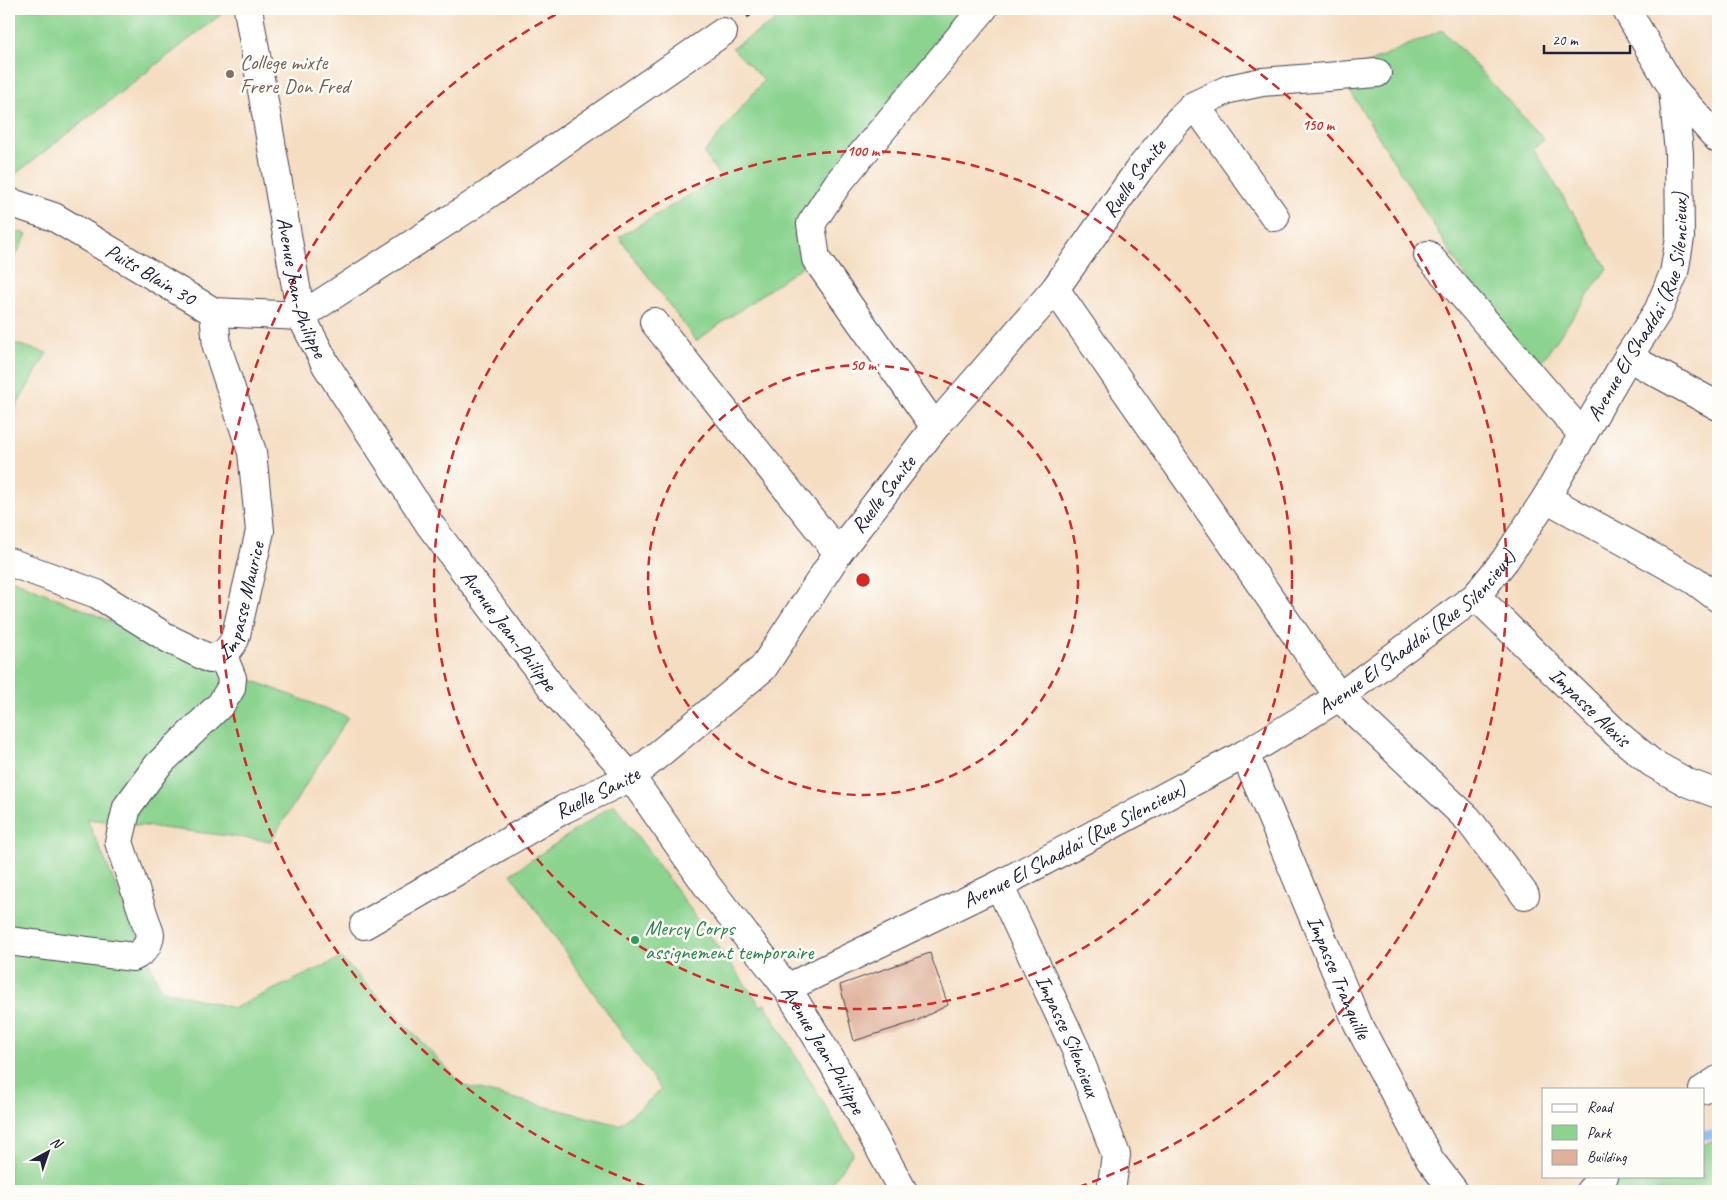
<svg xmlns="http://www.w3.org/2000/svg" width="1727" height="1200" font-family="Caveat,sans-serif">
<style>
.green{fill:#8bd38f;stroke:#567a65}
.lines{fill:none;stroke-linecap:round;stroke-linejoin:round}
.stream{stroke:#82bcf3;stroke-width:9}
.building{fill:#dfb09a}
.minor-casing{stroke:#423e4f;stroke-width:30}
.path{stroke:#423e4f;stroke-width:3;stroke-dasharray:4 4;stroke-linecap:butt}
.minor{stroke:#fff;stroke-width:28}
.ring{fill:none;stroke:#d62828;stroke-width:2.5;stroke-dasharray:9 6}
.education-dot{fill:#8d6e63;stroke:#fdfcf7;stroke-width:2}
.leisure-dot{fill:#2e9e5b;stroke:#fdfcf7;stroke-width:2}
.labels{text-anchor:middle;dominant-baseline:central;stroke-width:5;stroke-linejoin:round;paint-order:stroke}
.education-label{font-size:21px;fill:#785e54;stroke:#fdfcf7;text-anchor:start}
.street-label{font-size:21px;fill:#22223b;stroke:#fdfcf7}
.leisure-label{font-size:21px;fill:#27864d;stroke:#fdfcf7;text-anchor:start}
.centre{fill:#d62828;stroke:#fdfcf7;stroke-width:2.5}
.ring-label{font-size:15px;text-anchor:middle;font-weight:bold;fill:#d62828;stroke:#fdfcf7;stroke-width:5;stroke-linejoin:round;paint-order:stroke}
</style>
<rect width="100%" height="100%" fill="#fdfcf7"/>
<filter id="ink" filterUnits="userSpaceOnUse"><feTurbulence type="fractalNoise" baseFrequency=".02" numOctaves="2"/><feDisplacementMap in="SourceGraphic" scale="10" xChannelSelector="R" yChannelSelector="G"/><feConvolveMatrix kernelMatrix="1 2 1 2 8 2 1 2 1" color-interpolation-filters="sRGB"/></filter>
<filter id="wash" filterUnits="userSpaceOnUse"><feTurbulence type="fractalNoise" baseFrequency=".0096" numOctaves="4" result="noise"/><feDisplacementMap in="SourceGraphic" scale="20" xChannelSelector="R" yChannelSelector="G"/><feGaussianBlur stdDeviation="1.12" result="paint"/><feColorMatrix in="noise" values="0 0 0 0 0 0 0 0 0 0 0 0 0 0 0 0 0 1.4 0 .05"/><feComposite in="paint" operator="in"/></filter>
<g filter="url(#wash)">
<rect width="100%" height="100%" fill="#f5ddc2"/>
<path class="green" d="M9 9H228L9 179Z
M794 9H972L806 208 794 238 807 263 696 341 619 237 720 177 704 153 764 80 732 48Z
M1442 30 1544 139 1533 148 1607 268 1538 367 1505 340 1340 75Z
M9 230 27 234 9 269Z
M9 342 47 353 9 419Z
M9 578 233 673 348 717 271 841 87 819 161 990 234 1008 341 958 464 1086 619 1125 661 1090 511 874 614 804 761 1006 765 1004 853 1153 826 1191H9Z
M1718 1138V1191H1594L1629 1176H1703V1145Z"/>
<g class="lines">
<path class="stream" d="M1703 1135 1718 1134"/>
</g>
<g id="blocks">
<path class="building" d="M930 953 948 1005 914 1022 854 1041 840 985Z"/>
</g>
</g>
<g filter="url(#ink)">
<use href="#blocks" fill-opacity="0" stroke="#423e4f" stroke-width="1"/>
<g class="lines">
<g class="minor-casing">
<g id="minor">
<path id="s1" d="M248 9 301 316 326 365 430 525 559 697 631 777 708 887 787 988 834 1065 903 1191"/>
<path d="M1673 89 1718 139"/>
<path d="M1195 105 1275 217"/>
<path id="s2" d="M9 202 54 217 214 312 301 316 474 204 723 32"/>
<path d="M1428 255 1583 435"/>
<path d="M1055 289 1339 697 1468 819 1525 895"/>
<path d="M654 322 838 553"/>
<path d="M1628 357 1718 406"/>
<path d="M935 427 816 259 811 224 838 183 983 9"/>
<path d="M1546 498 1694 580 1718 598"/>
<path id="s3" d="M9 562 97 594 169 639 210 659C223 655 228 652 235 639L260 531 252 452 217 347 214 312"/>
<path id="s4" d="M1476 596 1617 734 1652 763 1688 783 1718 794"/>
<path id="s5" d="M1245 754 1358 1024 1430 1160 1454 1191"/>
<path id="s6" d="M999 885 1076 1050 1116 1155 1111 1191"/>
<path id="s7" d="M364 925 564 809 631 777 763 668 838 553 935 427 1055 289 1138 171 1178 121 1195 105 1229 89 1262 82 1377 73"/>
<path d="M9 941 133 957C144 952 149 946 150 934L119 842 127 807 158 765 221 704 231 688 232 678 223 656"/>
<path id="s8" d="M787 988 999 885 1245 754 1339 697 1476 596 1505 560 1546 498 1628 357 1658 311 1674 273 1680 238 1679 153 1673 89 1626 9"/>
<path d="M1703 1090 1718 1080"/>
<path d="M1590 1191 1604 1176"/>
</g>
</g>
<path class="path" d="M747 17 760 9"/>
<use href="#minor" class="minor"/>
</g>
</g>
<g class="ring">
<circle cx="863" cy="580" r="215"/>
<circle cx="863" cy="580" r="429"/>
<path d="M659 1191A644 644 0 0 1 566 9M1160 9A644 644 0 0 1 1067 1191"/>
</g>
<circle class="education-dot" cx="230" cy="74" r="5"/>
<circle class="leisure-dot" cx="635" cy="940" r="5"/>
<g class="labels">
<g class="education-label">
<text x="240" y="62">College mixte<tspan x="240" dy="24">Frere Don Fred</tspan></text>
</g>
<g class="street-label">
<text stroke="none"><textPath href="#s7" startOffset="1092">Ruelle Sanite</textPath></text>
<text stroke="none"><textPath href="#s2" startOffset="160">Puits Blain 30</textPath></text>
<text stroke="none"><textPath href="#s1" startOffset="284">Avenue Jean-Philippe</textPath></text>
<text stroke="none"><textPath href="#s8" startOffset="1131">Avenue El Shaddaï (Rue Silencieux)</textPath></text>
<text stroke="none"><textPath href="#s7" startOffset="688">Ruelle Sanite</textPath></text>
<text stroke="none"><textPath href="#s3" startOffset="296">Impasse Maurice</textPath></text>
<text stroke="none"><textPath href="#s8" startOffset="726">Avenue El Shaddaï (Rue Silencieux)</textPath></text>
<text stroke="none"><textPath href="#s1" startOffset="689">Avenue Jean-Philippe</textPath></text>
<text stroke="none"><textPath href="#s4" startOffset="159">Impasse Alexis</textPath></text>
<text stroke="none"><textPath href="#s7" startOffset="268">Ruelle Sanite</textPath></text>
<text stroke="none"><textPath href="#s8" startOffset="321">Avenue El Shaddaï (Rue Silencieux)</textPath></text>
<text stroke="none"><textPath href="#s5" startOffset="242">Impasse Tranquille</textPath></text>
<text stroke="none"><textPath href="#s6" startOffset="166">Impasse Silencieux</textPath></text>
<text stroke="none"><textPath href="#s1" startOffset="1214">Avenue Jean-Philippe</textPath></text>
</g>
<g class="leisure-label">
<text x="645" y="928">Mercy Corps<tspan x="645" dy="24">assignement temporaire</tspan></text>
</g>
</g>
<circle cx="863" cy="580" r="8" class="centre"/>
<g class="ring-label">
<text x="1318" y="130">150 m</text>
<text x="863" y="156">100 m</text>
<text x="863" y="370">50 m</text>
</g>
<rect width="1727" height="1200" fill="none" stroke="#fdfcf7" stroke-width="30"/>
<rect x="1542" y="1088" width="162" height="90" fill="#fdfcf7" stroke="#a5a5ac"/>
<rect x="1552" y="1104" width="25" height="8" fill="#ffffff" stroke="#a5a5ac"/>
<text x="1587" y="1112" font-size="15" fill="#22223b">Road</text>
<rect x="1552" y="1125" width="25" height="15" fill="#8bd38f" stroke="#a5a5ac"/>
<text x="1587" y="1138" font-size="15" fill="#22223b">Park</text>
<rect x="1552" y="1150" width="25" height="15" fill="#dfb09a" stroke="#a5a5ac"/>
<text x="1587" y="1162" font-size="15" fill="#22223b">Building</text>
<g transform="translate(48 1152) rotate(40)" stroke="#fdfcf7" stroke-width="4" paint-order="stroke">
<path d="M0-4L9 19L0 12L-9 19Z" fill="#22223b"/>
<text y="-8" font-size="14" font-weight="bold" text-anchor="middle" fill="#22223b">N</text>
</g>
<path d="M1544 45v8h86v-8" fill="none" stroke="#22223b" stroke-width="2.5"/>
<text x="1552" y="45" font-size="15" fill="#22223b" stroke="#fdfcf7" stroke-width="4" paint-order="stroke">20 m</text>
</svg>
